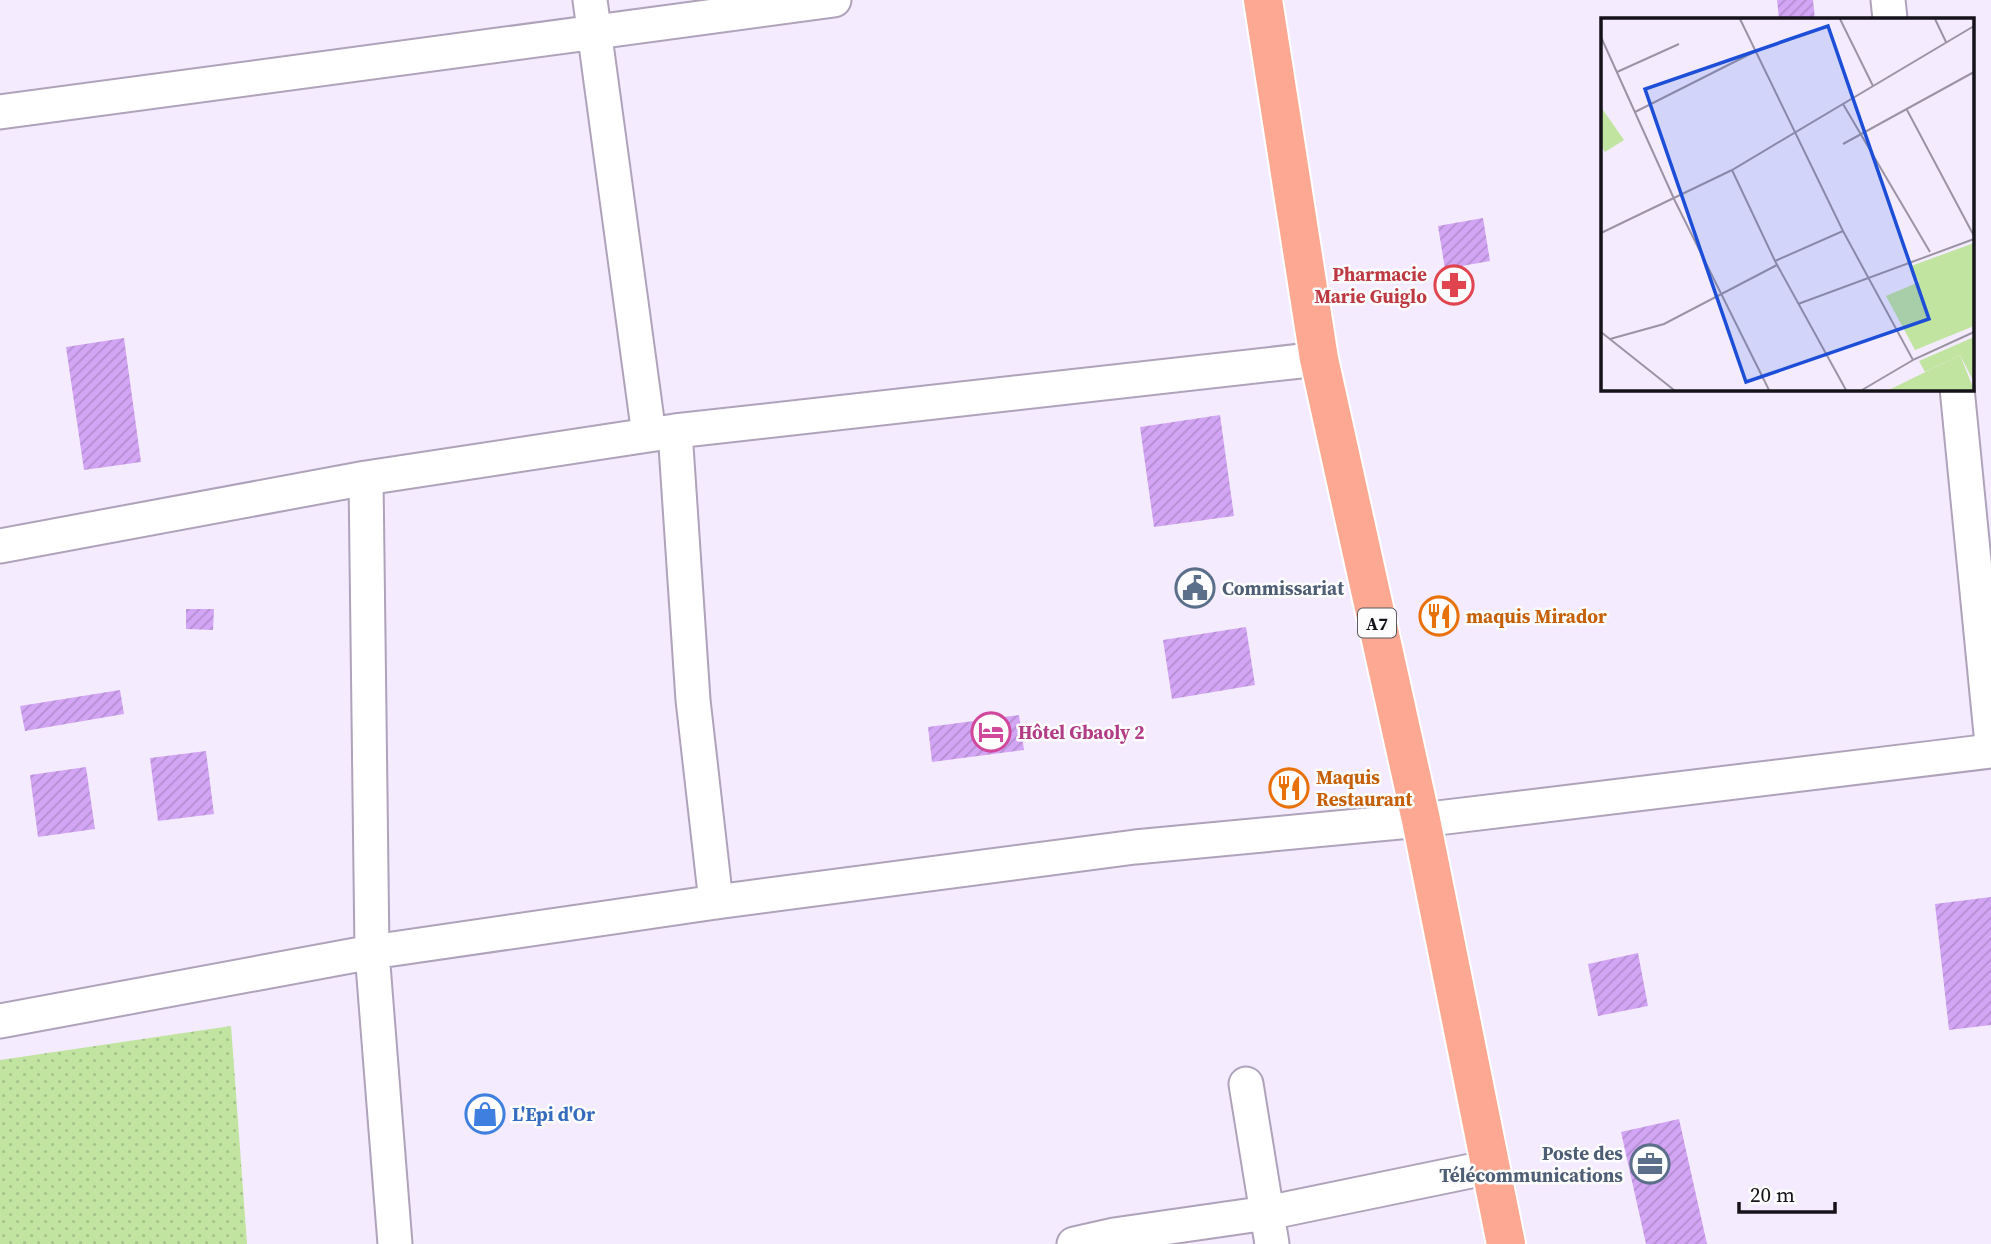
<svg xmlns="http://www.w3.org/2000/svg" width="1991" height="1244" font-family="'Source Serif 4',serif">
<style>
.grass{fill:url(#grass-dots)}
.building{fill:url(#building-hatch)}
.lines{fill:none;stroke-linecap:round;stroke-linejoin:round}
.minor-casing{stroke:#aea3ba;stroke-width:37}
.highway-casing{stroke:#fff;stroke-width:42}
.minor{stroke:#fff;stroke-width:33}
.highway{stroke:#fca892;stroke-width:38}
.labels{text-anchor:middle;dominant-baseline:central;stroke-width:5;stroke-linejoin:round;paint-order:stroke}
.shield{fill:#fdfdfd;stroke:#5b585e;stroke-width:2}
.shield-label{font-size:18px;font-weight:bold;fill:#15121a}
.health-label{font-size:19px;font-weight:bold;fill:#be3a42;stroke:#fdfdfd;text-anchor:end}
.service-label{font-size:19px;font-weight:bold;fill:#4e5e75;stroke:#fdfdfd;text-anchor:start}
.food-label{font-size:19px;font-weight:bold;fill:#c56008;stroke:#fdfdfd;text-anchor:start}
.hotel-label{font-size:19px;font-weight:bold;fill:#b23c85;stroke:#fdfdfd;text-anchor:start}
.shop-label{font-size:19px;font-weight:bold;fill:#366cbe;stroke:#fdfdfd;text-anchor:start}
.inset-road{fill:none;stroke:#9b94a3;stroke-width:2}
.view{fill:#1d4ed8;fill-opacity:0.15;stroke:#1d4ed8;stroke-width:3.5}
.inset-edge{fill:none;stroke:#15121a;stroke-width:3.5}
</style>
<defs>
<pattern id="grass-dots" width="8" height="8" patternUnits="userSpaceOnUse" patternTransform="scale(1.75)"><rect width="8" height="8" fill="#c1e4a1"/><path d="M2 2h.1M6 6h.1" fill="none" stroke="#a5c38a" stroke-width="1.8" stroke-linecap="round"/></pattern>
<pattern id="building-hatch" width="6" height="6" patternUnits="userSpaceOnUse" patternTransform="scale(1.75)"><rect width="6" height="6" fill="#d3a5f5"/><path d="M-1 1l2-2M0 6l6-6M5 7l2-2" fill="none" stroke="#b48dd1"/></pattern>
</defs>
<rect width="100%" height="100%" fill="#f4ebff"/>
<path class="grass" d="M231 1026 247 1244H0V1060Z"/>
<path class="building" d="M1777 0H1813L1815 19H1779Z
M1483 218 1490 261 1445 269 1438 226Z
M1466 271 1468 295 1449 298 1446 274Z
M124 338 141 462 84 470 66 347Z
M1220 415 1234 516 1154 527 1140 427Z
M186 609H214L213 630 186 629Z
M1246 627 1255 685 1172 699 1163 640Z
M120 690 124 714 25 731 20 706Z
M1019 715 1024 750 932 762 928 727Z
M206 751 214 814 158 821 150 758Z
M86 767 95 829 38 837 30 775Z
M1991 897V1025L1949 1030 1935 904Z
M1638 953 1648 1006 1598 1016 1588 964Z
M1679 1119 1707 1244H1646L1621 1132Z"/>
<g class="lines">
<g class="minor-casing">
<path id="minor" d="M590 0 649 435
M1888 0 1890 19
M0 112 834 0
M1957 388 1991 734
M675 431 693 700 716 902
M366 478 372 952 395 1244
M0 546 366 478 675 431 1319 359
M0 1021 372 952 716 902 1135 847 1421 820 1991 751
M1246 1084 1272 1244
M1074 1244 1114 1235 1267 1213 1490 1167"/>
</g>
<g class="highway-casing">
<path id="highway" d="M1263 0 1319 359 1421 820 1506 1244"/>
</g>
<use href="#minor" class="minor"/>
<use href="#highway" class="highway"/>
</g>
<defs>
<g id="pharmacy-ring" transform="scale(2.0125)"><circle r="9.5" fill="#fdfdfd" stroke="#e0444e" stroke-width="1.5"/><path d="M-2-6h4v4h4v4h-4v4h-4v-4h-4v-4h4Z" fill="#e0444e"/></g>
<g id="civic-ring" transform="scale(2.0125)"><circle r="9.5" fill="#fdfdfd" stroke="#5c6f8a" stroke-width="1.5"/><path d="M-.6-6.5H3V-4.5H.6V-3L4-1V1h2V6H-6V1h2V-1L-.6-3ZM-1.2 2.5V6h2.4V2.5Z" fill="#5c6f8a"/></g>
<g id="restaurant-ring" transform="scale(2.0125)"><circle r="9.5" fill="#fdfdfd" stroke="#e8710a" stroke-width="1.5"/><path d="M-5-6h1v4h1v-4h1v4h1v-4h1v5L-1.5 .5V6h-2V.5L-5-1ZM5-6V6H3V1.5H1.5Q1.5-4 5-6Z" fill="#e8710a"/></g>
<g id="hotel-ring" transform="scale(2.0125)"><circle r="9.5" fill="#fdfdfd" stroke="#d1479c" stroke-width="1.5"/><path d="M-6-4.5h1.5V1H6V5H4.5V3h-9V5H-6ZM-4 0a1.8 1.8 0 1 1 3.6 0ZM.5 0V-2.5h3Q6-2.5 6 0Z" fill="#d1479c"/></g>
<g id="shop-ring" transform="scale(2.0125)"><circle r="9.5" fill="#fdfdfd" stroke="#3f7fe0" stroke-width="1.5"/><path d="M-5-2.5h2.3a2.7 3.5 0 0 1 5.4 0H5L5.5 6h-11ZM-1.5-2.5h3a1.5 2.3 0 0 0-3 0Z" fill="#3f7fe0"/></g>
<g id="office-ring" transform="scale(2.0125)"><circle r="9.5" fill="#fdfdfd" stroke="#5c6f8a" stroke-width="1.5"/><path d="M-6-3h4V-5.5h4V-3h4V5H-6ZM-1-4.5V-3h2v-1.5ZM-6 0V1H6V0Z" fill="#5c6f8a"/></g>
</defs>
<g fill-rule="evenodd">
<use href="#pharmacy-ring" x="1454" y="285"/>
<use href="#civic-ring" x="1195" y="588"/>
<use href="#restaurant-ring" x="1439" y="616"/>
<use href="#hotel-ring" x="991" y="732"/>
<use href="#restaurant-ring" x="1289" y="788"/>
<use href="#shop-ring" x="485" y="1114"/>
<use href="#office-ring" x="1650" y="1164"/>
</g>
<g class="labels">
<rect class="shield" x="1358" y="608.5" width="38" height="29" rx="5"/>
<g class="shield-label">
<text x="1377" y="623">A7</text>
</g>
<g class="health-label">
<text x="1427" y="274">Pharmacie<tspan x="1427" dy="22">Marie Guiglo</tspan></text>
</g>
<g class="service-label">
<text x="1222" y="588">Commissariat</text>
<text x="1623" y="1153" text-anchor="end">Poste des<tspan x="1623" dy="22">Télécommunications</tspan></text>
</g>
<g class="food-label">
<text x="1466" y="616">maquis Mirador</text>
<text x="1316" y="777">Maquis<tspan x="1316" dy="22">Restaurant</tspan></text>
</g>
<g class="hotel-label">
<text x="1018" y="732">Hôtel Gbaoly 2</text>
</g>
<g class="shop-label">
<text x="512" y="1114">L'Epi d'Or</text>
</g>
</g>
<g transform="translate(1601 18)">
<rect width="373" height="373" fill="#f4ebff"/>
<path d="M373 225V308L314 332 285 278 318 264 310 248ZM373 319V364L359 337 324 354 318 343Z" fill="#c1e4a1"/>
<path d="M0 89 23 122 4 134 0 128ZM359 337 373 372H288L304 364Z" fill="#c1e4a1"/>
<path class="inset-road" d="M139 1 242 213 312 342 373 314M239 1 272 68M334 1 345 24M0 19 74 183 168 372M16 54 78 26M242 86 329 234M306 92 373 218M34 94 155 33M242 126 373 54M131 152 174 243 245 372M0 215 131 152 373 8M174 243 242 213M197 286 373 221M0 314 73 372M9 321 63 306 176 247M261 372 312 342"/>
<path class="view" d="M227 8 328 301 145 364 44 71Z"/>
<rect width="373" height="373" class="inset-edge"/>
</g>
<path d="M1739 1202v10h96v-10" fill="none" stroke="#15121a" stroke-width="3.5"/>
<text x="1750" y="1202" font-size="21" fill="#15121a" stroke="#fdfdfd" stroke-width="5" paint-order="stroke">20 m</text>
</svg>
